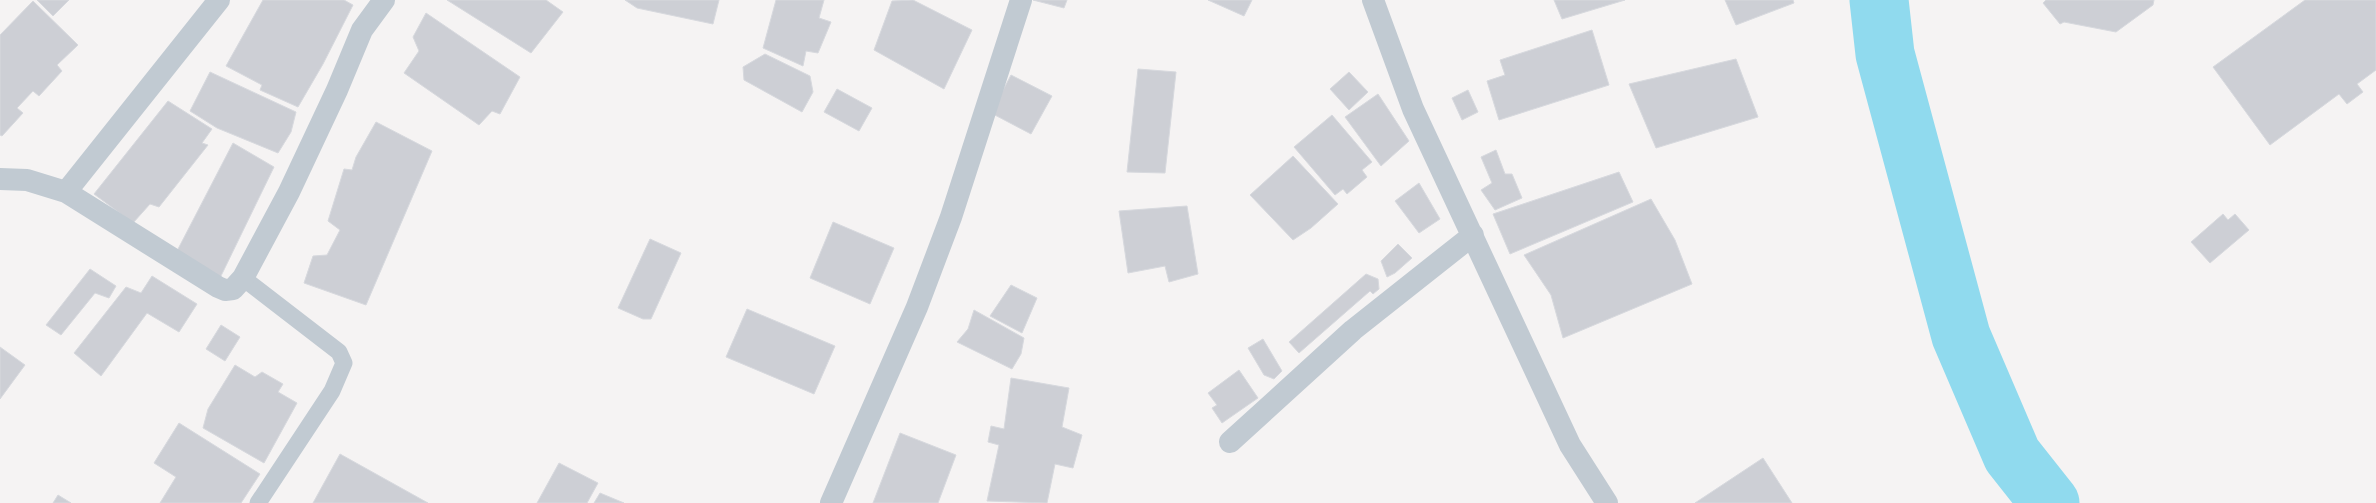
<svg xmlns="http://www.w3.org/2000/svg" width="2376" height="503" font-family="Poppins,sans-serif">
<style>
.lines{fill:none;stroke-linecap:round;stroke-linejoin:round}
.river{stroke:#90daee;stroke-width:59}
.building{fill:#cdcfd5;stroke:#d7d9de}
.lane{stroke:#c1cad2;stroke-width:17}
.street{stroke:#c1cad2;stroke-width:22}
</style>
<rect width="100%" height="100%" fill="#f5f3f3"/>
<g class="lines">
<path class="river" d="M1879 0 1885 54 1961 336 2012 455 2050 503"/>
</g>
<path class="building" d="M37 0H69L53 16Z
M263 0H344L353 5 323 64 298 107 260 90 262 85 226 66Z
M447 0H546L563 12 531 53Z
M625 0H719L713 24 637 8Z
M776 0H824L819 18 831 22 818 53 806 51 803 66 763 48Z
M913 0 972 30 944 89 874 50 892 1Z
M1033 0H1067L1064 8Z
M1208 0H1252L1244 16Z
M1554 0H1625L1562 19Z
M1725 0H1793L1794 3 1736 25Z
M2046 0H2154L2153 5 2116 32 2064 22 2060 24 2043 3Z
M2305 0H2376V70L2357 84 2363 92 2347 104 2339 94 2270 145 2213 67Z
M33 1 78 45 57 65 62 71 39 96 33 91 17 108 23 113 2 136 0 135V35Z
M426 13 520 77 500 114 492 111 479 125 404 73 419 51 413 37Z
M1592 30 1609 85 1499 120 1487 81 1505 75 1500 60Z
M765 54 810 76 813 92 802 112 744 80 743 67Z
M1736 59 1758 117 1656 148 1629 84Z
M1138 69 1176 72 1165 173 1127 172Z
M210 72 296 112 291 132 278 153 217 128 190 111Z
M1349 72 1368 92 1349 110 1330 89Z
M1011 75 1052 96 1031 134 991 113Z
M837 89 872 108 859 131 824 112Z
M1468 90 1478 112 1462 120 1452 98Z
M1378 94 1409 141 1381 166 1345 117Z
M168 101 212 129 202 143 208 145 159 207 150 204 133 223 94 194Z
M1332 115 1372 162 1362 170 1367 177 1347 194 1343 189 1335 195 1294 147Z
M376 122 432 151 366 305 304 283 313 256 327 255 340 230 328 221 344 169 352 170 356 157Z
M233 143 274 167 220 278 177 251Z
M1496 150 1505 174H1512L1522 198 1495 210 1481 190 1492 183 1481 157Z
M1293 156 1338 204 1311 228 1293 240 1250 195Z
M1619 172 1633 202 1510 254 1493 214Z
M1419 183 1440 219 1419 233 1395 201Z
M1651 199 1675 240 1692 284 1563 338 1551 295 1524 255Z
M1187 206 1198 274 1169 282 1165 266 1128 273 1119 211Z
M2223 214 2228 220 2235 214 2249 230 2210 263 2191 242Z
M833 222 894 248 870 304 810 278Z
M650 239 681 253 651 319H643L618 308Z
M1398 244 1412 258 1395 273 1387 277 1381 261Z
M90 269 116 286 109 298 95 293 61 335 46 325Z
M1366 274 1378 279 1379 289 1373 294 1370 291 1299 353 1289 342Z
M152 276 197 304 179 332 147 313 101 376 74 353 126 287 141 293Z
M1011 285 1037 298 1022 333 990 316Z
M747 309 835 346 814 394 726 357Z
M974 310 1024 338 1021 354 1012 369 957 342 968 329Z
M221 325 240 337 225 361 206 349Z
M1263 339 1282 371 1274 379 1264 375 1248 348Z
M0 347 25 365 0 399Z
M235 365 255 377 262 372 283 384 278 392 297 403 264 463 203 428 208 409Z
M1239 370 1258 398 1222 423 1212 408 1217 405 1208 393Z
M1011 378 1069 388 1062 427 1082 435 1073 468 1055 464 1047 503 987 501 999 445 988 442 991 426 1004 429Z
M179 423 260 474 241 503H160L176 477 154 463Z
M900 433 956 455 938 503H873Z
M340 454 428 503H313Z
M1763 458 1792 503H1695Z
M559 463 598 483 587 503H537Z
M600 493 624 503H594Z
M58 495 71 503H53Z"/>
<g class="lines">
<path class="lane" d="M243 278 339 352 344 363 332 391 258 503"/>
<path class="street" d="M1373 0 1413 109 1570 445 1607 503
M0 179 27 180 66 192 218 287 225 290 233 289 243 278 289 192 337 90 362 30 384 0
M66 192 219 0
M1230 442 1353 330 1473 235
M831 503 917 307 951 217 1021 0"/>
</g>
</svg>
